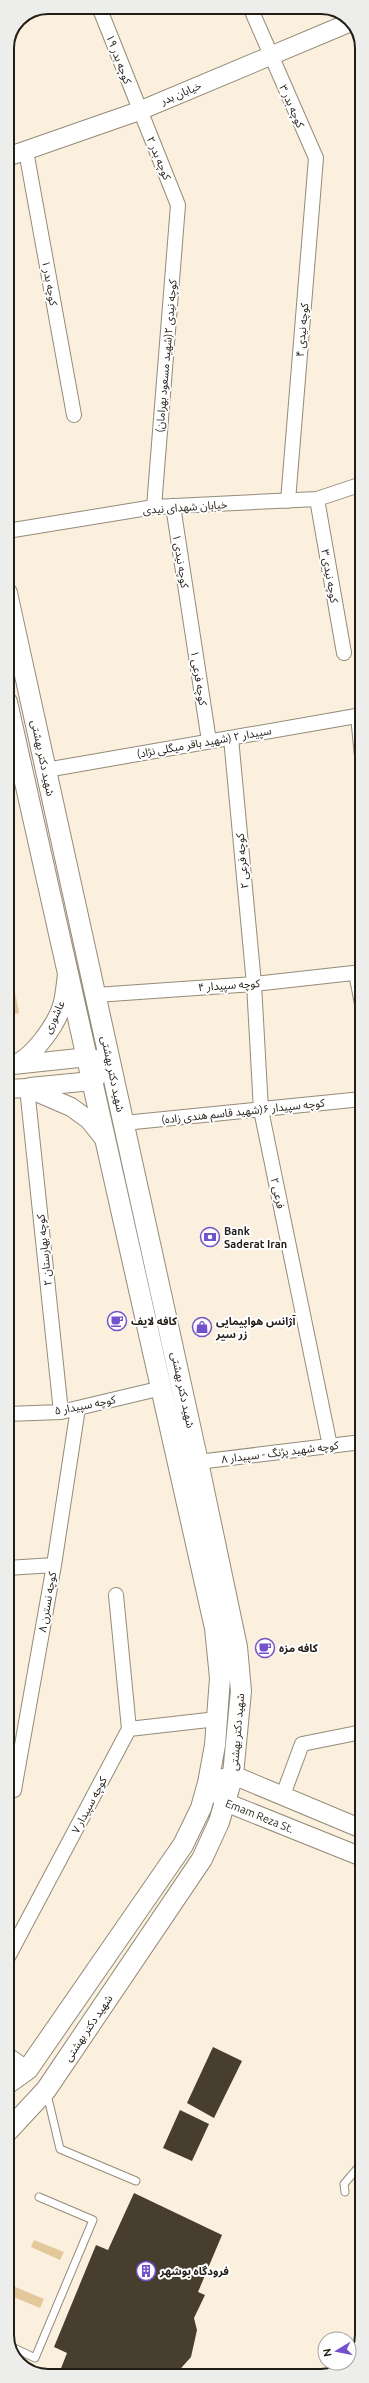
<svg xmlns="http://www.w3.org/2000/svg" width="369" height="2383" font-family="Ubuntu,'Noto Sans Arabic',sans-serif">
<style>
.green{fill:#e2c89b}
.building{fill:#473e2f}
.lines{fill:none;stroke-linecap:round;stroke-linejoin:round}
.service-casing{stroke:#958b79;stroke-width:9}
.minor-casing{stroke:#958b79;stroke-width:16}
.tertiary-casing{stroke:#958b79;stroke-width:20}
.secondary-casing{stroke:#958b79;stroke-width:22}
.service{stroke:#fff;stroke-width:7}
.minor{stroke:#fff;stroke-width:14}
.tertiary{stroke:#fff;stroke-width:18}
.secondary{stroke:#fff;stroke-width:20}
.labels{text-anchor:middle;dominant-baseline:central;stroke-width:4;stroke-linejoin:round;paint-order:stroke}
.street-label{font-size:11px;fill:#221e17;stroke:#fff}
.poi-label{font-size:11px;font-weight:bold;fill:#221e17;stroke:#fff;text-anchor:start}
.rim{fill:none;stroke:#221e17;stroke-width:2}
</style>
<rect width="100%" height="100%" fill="#fbefdd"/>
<path class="green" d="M7 950 19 1013 7 1016Z
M34 2240 64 2252 60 2260 31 2247Z
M13 2286 44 2299 40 2308 9 2295Z"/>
<path class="building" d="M213 2047 242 2061 214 2118 187 2103Z
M180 2110 209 2124 192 2161 163 2148Z
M134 2193 222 2235 198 2292 205 2295 194 2318 197 2330 191 2357 174 2376H58L67 2353 54 2347 96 2245 108 2250Z"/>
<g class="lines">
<g class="service-casing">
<path id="service" d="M47 2094 60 2149 136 2181
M345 2192 344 2184 362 2163
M10 2346 35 2358 93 2220 39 2197"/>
</g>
<g class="minor-casing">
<path id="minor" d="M99 7 178 205 154 507
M250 7 316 158 288 501
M26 151 74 415
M317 499 344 653
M173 506 209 741
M7 531 154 507 317 499 362 484
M358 716 362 756
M231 738 254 984 261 1110 330 1446
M46 770 362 715
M356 973 362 1004
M96 995 254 984 362 972
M27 1088 61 1412
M124 1123 362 1099
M7 1414 61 1412 162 1388
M198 1462 362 1442
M7 1568 54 1565
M116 1595 129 1729
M7 1791 14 1790 54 1565 78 1408
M283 1795 302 1744 362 1732
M7 1959 129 1729 217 1719
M7 2054 28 2069"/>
</g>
<g class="tertiary-casing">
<g id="tertiary">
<path d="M7 157 139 111 351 22"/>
<path d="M13 1065 88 1057 111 1064"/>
<path d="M7 1066C30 1064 58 1023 63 1002 65 993 66 983 67 974"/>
<path d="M30 1087 92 1081 102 1072"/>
<path d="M7 1089 27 1088 71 1107 89 1120 106 1141"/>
<path id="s1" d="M362 1829 233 1775 208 1783 225 1802 362 1857"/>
</g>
</g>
<g class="secondary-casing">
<path id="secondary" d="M7 593 198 1462 237 1647 241 1691 233 1775 219 1822 202 1859 46 2090 7 2132
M7 702 215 1628 220 1678 215 1745 208 1783 201 1808 183 1845 28 2069 7 2084"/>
</g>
<use href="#service" class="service"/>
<use href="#minor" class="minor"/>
<use href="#tertiary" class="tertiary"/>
<use href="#secondary" class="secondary"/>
</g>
<defs>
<g id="bank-ring" transform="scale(1)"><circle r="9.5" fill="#fff" stroke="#7353cd" stroke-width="1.5"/><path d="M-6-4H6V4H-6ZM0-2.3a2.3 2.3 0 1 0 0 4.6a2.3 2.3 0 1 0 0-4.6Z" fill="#7353cd"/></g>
<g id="cafe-ring" transform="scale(1)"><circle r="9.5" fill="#fff" stroke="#7353cd" stroke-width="1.5"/><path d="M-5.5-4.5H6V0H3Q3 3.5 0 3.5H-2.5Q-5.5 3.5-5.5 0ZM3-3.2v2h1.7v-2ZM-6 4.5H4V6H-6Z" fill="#7353cd"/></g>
<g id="shop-ring" transform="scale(1)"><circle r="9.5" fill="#fff" stroke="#7353cd" stroke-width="1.5"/><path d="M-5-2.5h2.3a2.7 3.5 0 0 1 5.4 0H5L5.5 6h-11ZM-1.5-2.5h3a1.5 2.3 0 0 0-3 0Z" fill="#7353cd"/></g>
<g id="building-ring" transform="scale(1)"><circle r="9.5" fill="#fff" stroke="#7353cd" stroke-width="1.5"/><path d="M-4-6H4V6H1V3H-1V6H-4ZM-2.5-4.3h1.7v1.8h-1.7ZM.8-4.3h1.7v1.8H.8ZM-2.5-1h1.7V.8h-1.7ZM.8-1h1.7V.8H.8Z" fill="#7353cd"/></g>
</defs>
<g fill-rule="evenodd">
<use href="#bank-ring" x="210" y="1237"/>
<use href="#cafe-ring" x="117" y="1321"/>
<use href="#shop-ring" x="202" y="1327"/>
<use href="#cafe-ring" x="265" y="1648"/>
<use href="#building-ring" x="146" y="2271"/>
</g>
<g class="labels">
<g class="street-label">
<text transform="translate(119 59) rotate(69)">کوچه بدر ۱۹</text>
<text transform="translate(181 93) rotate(-23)">خیابان بدر</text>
<text transform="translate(292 106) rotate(66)">کوچه بدر ۳</text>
<text transform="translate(159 158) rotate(67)">کوچه بدر ۲</text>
<text transform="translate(50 283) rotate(80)">کوچه بدر ۱</text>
<text transform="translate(302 330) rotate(-85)">کوچه نیدی ۴</text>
<text transform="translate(166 356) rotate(-85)">کوچه نیدی ۲(شهید مسعود بهرامان)</text>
<text transform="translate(185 507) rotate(-4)">خیابان شهدای نیدی</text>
<text transform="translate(181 561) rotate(81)">کوچه نیدی ۱</text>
<text transform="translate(330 576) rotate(80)">کوچه نیدی ۳</text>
<text transform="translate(199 678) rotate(81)">کوچه فرعی ۱</text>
<text transform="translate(204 742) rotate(-10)">سپیدار ۲ (شهید باقر میگلی نژاد)</text>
<text transform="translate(43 758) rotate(78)">شهید دکتر بهشتی</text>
<text transform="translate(242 861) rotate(-95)">کوچه فرعی ۲</text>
<text transform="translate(229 985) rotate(-4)">کوچه سپیدار ۴</text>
<text transform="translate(54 1017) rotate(-65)">عاشوری</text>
<text transform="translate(113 1074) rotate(78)">شهید دکتر بهشتی</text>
<text transform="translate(243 1111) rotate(-6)">کوچه سپیدار ۶(شهید قاسم هندی زاده)</text>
<text transform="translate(278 1193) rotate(78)">فرعی ۲</text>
<text transform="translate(44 1250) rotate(-96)">کوچه بهارستان ۲</text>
<text transform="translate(183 1390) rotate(78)">شهید دکتر بهشتی</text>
<text transform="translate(85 1405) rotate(-11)">کوچه سپیدار ۵</text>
<text transform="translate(280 1452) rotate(-7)">کوچه شهید پژنگ - سپیدار ۸</text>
<text transform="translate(47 1602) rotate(-80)">کوچه نسترن ۸</text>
<text transform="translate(237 1732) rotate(-85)">شهید دکتر بهشتی</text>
<text transform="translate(89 1805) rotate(-62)">کوچه سپیدار ۷</text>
<text stroke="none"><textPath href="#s1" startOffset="229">Emam Reza St.</textPath></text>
<text transform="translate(88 2028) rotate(-56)">شهید دکتر بهشتی</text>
</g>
<g class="poi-label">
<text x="224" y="1231">Bank<tspan x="224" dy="13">Saderat Iran</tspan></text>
<text x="131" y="1321">کافه لایف</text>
<text x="216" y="1321">آژانس هواپیمایی<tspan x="216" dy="13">زر سیر</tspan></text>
<text x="279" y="1648">کافه مزه</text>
<text x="160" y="2271">فرودگاه بوشهر</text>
</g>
</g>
<path d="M0 0H369V2383H0ZM48 14H321A34 34 0 0 1 355 48V2335A34 34 0 0 1 321 2369H48A34 34 0 0 1 14 2335V48A34 34 0 0 1 48 14Z" fill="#ededec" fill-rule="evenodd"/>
<path class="rim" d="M48 14H321A34 34 0 0 1 355 48V2335A34 34 0 0 1 321 2369H48A34 34 0 0 1 14 2335V48A34 34 0 0 1 48 14Z"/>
<g transform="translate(337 2351) rotate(260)"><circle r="19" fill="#ffffff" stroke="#a7a5a2"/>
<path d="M0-3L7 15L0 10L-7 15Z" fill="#7353cd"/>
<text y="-6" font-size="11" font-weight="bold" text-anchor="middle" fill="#221e17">N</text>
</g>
</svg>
